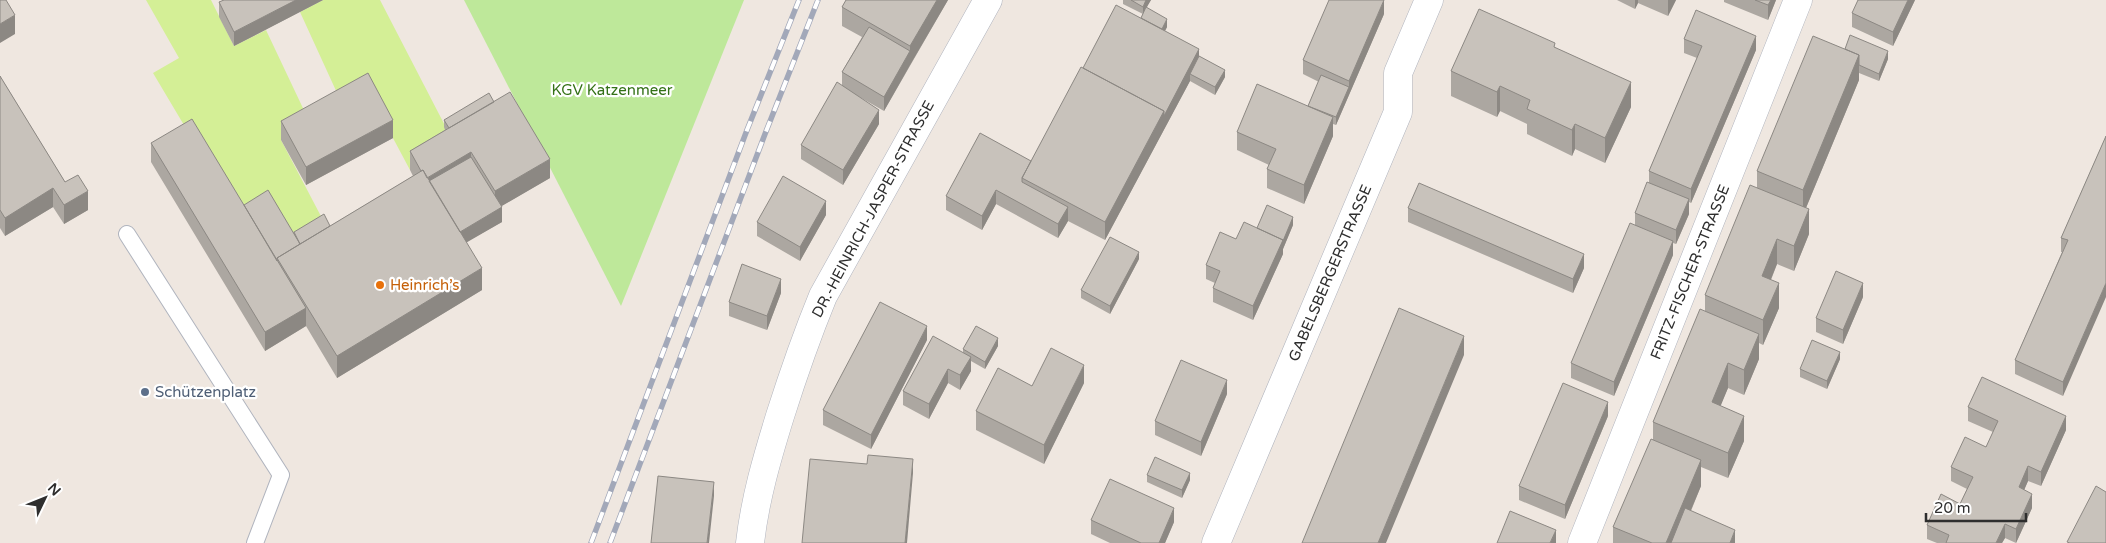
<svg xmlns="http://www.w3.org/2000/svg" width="2106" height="543" font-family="'Varela Round',sans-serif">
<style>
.garden{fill:#bee89a}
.pitch{fill:#d4ef96}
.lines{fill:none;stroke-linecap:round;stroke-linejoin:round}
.service-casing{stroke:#b0b4be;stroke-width:18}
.minor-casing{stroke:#b0b4be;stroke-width:29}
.tertiary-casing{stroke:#b0b4be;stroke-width:29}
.service{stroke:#fff;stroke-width:16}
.minor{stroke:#fff;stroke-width:28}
.tertiary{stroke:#fff;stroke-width:28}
.rail-casing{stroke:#a2a8b9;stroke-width:5.5}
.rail{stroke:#fff;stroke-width:4;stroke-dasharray:11;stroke-linecap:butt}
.wall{fill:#aca7a1}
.shaded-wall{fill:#8c8883}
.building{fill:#c8c2bb;stroke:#8c8883}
.food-dot{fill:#e8710a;stroke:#fff;stroke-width:2}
.service-dot{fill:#5c6f8a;stroke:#fff;stroke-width:2}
.labels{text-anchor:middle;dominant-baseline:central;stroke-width:4.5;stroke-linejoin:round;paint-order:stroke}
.park-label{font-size:15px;fill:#347117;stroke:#fff}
.street-label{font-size:15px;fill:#2e2e2e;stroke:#fff}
.food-label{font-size:15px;fill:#c56008;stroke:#fff;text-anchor:start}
.service-label{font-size:15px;fill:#4e5e75;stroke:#fff;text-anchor:start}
</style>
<rect width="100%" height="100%" fill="#efe7e0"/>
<path class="garden" d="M464 0H744L621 306Z"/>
<path class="pitch" d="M146 0H211L234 46 266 30 310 123 281 140 324 222 291 242 241 221 153 73 179 58Z
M323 0H380L454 143 410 170 369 93 343 106 300 12Z"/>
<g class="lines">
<g class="service-casing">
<path id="service" d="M127 234 281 475 255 543"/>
</g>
<g class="minor-casing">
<path id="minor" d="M1216 543 1398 112V73L1429 0
M1582 543 1798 0"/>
</g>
<g class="tertiary-casing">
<path id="tertiary" d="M750 543C755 499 767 458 780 416 793 375 807 335 823 296L988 0"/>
</g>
<use href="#service" class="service"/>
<use href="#minor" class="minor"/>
<use href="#tertiary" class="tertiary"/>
<g class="rail-casing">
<path id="rail" d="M591 543 747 130 799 0
M610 543 765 134 818 0"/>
</g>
<use href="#rail" class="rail"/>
</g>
<path class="wall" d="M224 0H323L234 46 219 17V2Z
M846 0H948L884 111 856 95 879 124 843 185 801 159V145L842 85V72L862 37 842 26V7Z
M1123 0H1151L1146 7 1167 27 1165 31 1199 56 1225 77 1215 95 1190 81 1105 240 1068 221 1058 238 996 204 982 230 946 210V196L1031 161 1083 68 1141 18 1143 14 1123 4Z
M1617 0H1676L1668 16 1638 3 1635 9Z
M1724 0H1776L1768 20 1724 2Z
M1915 0 1893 46 1852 27V13Z
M1384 14 1336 125 1333 124V136L1304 204 1267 188V169L1269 165 1237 150V132L1308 106 1319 82 1303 74V60Z
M1684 39 1756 50 1691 203 1689 202V214L1676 244 1673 243V255L1614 396 1571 378V363L1635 225V213L1649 183V171L1697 58 1684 53Z
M1555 47 1631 107 1605 163 1575 149 1572 156 1527 134V124L1500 111 1497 117 1451 96V71Z
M1845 49 1888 59 1879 81 1859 73V80L1806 208 1809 234 1794 271 1777 264 1771 280 1779 308 1763 345 1759 343V359L1744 395 1728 388 1720 406 1744 441 1728 478 1701 467V486L1691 511 1735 543H1613V527L1653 440V422L1705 311V295L1757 188V171Z
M0 76 65 182 88 210 64 224 53 207 5 236 0 228Z
M494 102 550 178 501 206 502 222 466 242 482 290 337 378 306 326 265 351 151 162V143L244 205 294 232 330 226 413 176 410 170V151L445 130 444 127V120Z
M281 121 393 138 306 185 281 140Z
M2106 136 2063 396 2015 374V360L2062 252H2061V238Z
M1408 208 1584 268 1573 293 1408 222Z
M826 215 800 261 757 236V222Z
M1293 225 1283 249V254L1253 320 1213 302V288L1215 283 1206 279V265L1236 239 1257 228Z
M1139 259 1110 314 1081 298V290Z
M781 293 767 330 729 316V302Z
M1863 297 1843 344 1816 332V318Z
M927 340 871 449 823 425V410Z
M998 346 985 369 971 361V371L960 390 948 383 929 419 903 405V391L963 353V349Z
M1840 359 1827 389 1800 377V369Z
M1084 383 1044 464 976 430V411L1032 386Z
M1227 394 1201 456 1155 435V421Z
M1968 407 2066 430 2041 486 2028 481 2024 490 2032 508 2016 543 2005 538 2002 543H1937L1927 539V525L1960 504 1967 489 1951 481V467L1986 447 1993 432 1968 421Z
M1608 416 1565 519 1519 500V486Z
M1147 475 1190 480 1182 498 1147 482Z
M1091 520 1174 522 1165 543H1110L1091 534Z"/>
<path class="shaded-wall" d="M296 0H323L234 46V32Z
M937 0H948L910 65V46Z
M1146 0H1151L1143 14V7Z
M1384 0V14L1336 125V117L1349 87V81Z
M1635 0H1638V3L1635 9Z
M1668 0H1676L1668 16Z
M1771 0H1776L1768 20V5Z
M1908 0H1915L1893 46V32Z
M15 15V34L0 43V24Z
M1167 19V27L1159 42V34Z
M1756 36V50L1691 203V189Z
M1199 49V63L1190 74V81L1105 240V222L1164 111Z
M910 51V65L884 111V97Z
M1888 51V59L1879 81V74Z
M1859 55V80L1803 215V190Z
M1225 70V77L1215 95V87Z
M1631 82V107L1605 163V138Z
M1500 86V111L1497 117V92Z
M879 110V124L843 185V170Z
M1333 117V136L1304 204V185Z
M393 120V138L306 185V167Z
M1575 124V149L1572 156V130Z
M471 152V171L432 194 426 179Z
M550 159V178L495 210V191Z
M53 188V207L5 236V218Z
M996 190V204L982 230V216Z
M88 191V210L64 224V205Z
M1689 199V214L1676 244V230Z
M826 201V215L800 261V247Z
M502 207V222L457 248V234Z
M1068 207V221L1058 238V224Z
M1809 209V234L1794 271V246Z
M1293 217V225L1283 249V254L1253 320V306Z
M1777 239V264L1762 301V276Z
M1673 241V255L1614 396V382Z
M1139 252V259L1110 314V306Z
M1584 254V268L1573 293V279Z
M482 268V290L337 378V356Z
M781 279V293L767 330V316Z
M1779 283V308L1763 345V320Z
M1863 283V297L1843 344V330Z
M2106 283V297L2063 396V382Z
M306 308V326L265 351V332Z
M927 326V340L871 449V435Z
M1759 334V359L1744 395V370Z
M1464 336V355L1386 543H1378Z
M998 338V346L985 369V362Z
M1840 352V359L1827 389V381Z
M971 357V371L960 390V375Z
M1728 363V388L1712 427V402Z
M1084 365V383L1044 464V445Z
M948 369V383L929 419V404Z
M1227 380V394L1201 456V442Z
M1608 402V416L1565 519V505Z
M1744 416V441L1728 478V453Z
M2066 416V430L2041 486V472Z
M913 459V473L907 543H905Z
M1701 460V486L1677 543H1666Z
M2028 466V481L2019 502V487Z
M1190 473V480L1182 498V490Z
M714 482V496L709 543H707Z
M2032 494V508L2016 543V529Z
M1174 508V522L1165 543H1159Z
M2005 524V538L2002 543H1996Z
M1556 530V543H1550Z
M1735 530V543H1730Z"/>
<path class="building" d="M0 0H6L15 15 0 24Z
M224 0H296L234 32 219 2Z
M846 0H937L910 46 842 7Z
M1131 0H1146L1143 7Z
M1329 0H1384L1349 81 1303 60Z
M1755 0H1771L1768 5Z
M1858 0H1908L1893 32 1852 13Z
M1116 5 1199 49 1164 116V111L1083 68Z
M1146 7 1167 19 1162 29 1141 18Z
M1479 9 1555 43 1554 47 1631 82 1605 138 1575 124 1572 130 1527 109 1530 100 1500 86 1497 92 1451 71Z
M1696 10 1756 36 1691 189 1649 171 1702 46 1684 39Z
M869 27 910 51 884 97 842 72Z
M1850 35 1888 51 1879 74 1859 65V55L1845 49Z
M1813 36 1859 55 1803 190 1757 171Z
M1199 56 1225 70 1215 87 1190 74Z
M1081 67 1164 111 1105 222 1022 178Z
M368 73 393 120 306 167 281 121Z
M1321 75 1349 87 1336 117 1308 106Z
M0 76 65 182 78 175 88 191 64 205 53 188 5 218 0 210Z
M837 82 879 110 843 170 801 145Z
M1257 84 1333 117 1304 185 1267 169 1276 149 1237 132Z
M510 92 550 159 495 191 471 152 427 178 423 170 421 171 410 151Z
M489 93 494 102 449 128 444 120Z
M192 119 306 308 265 332 151 143Z
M980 133 1031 161 1022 178V182L1068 207 1058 224 996 190 982 216 946 196Z
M2106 136V283L2063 382 2015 360 2068 240 2061 238Z
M471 157 502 207 460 232 429 181Z
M423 170 482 268 337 356 277 258Z
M783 176 826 201 800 247 757 222Z
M1647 182 1689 199 1676 230 1635 213Z
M1419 183 1584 254 1573 279 1408 208Z
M1750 185 1809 209 1794 246 1777 239 1762 276 1779 283 1763 320 1705 295Z
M268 190 300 244 277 258V261L244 205Z
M1267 205 1293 217 1283 241V240L1257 228Z
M324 214 330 226 300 244 294 232Z
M1244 222 1283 240 1253 306 1213 288 1220 271 1206 265 1220 232 1236 239Z
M1630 223 1673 241 1614 382 1571 363Z
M1110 237 1139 252 1110 306 1081 290Z
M742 264 781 279 767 316 729 302Z
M1836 271 1863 283 1843 330 1816 318Z
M880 302 927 326 871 435 823 410Z
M1399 308 1464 336 1378 543H1302Z
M1700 309 1759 334 1744 370 1728 363 1712 402 1744 416 1728 453 1653 422Z
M976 326 998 338 985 362 963 349Z
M933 336 971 357 960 375 948 369 929 404 903 391Z
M1812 340 1840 352 1827 381 1800 369Z
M1051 348 1084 365 1044 445 976 411 998 368 1032 386Z
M1181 360 1227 380 1201 442 1155 421Z
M1982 377 2066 416 2041 472 2028 466 2019 487 2032 494 2016 529 2005 524 1996 543H1946L1949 535 1927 525 1941 494 1960 504 1973 477 1951 467 1965 437 1986 447 1998 421 1968 407Z
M1563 383 1608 402 1565 505 1519 486Z
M1651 439 1701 460 1666 543H1652L1613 527Z
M868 455 913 459 905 543H802L810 459 867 464Z
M1155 457 1190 473 1182 490 1147 475Z
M658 476 714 482 707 543H651Z
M1110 479 1174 508 1159 543H1141L1091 520Z
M2096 486 2106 492V543H2070L2067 542Z
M1685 508 1735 530 1730 543H1671Z
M1510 511 1556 530 1550 543H1497Z"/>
<circle class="food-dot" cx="380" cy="285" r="5"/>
<circle class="service-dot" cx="145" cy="392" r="5"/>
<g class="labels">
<g class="park-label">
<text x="612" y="90">KGV Katzenmeer</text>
</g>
<g class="street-label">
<text transform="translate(873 209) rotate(-62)">DR.-HEINRICH-JASPER-STRASSE</text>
<text transform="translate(1690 272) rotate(-68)">FRITZ-FISCHER-STRASSE</text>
<text transform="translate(1330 273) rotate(-67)">GABELSBERGERSTRASSE</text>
</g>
<g class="food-label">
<text x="390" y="285">Heinrich’s</text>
</g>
<g class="service-label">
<text x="155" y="392">Schützenplatz</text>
</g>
</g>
<g transform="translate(45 498) rotate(47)" stroke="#ffffff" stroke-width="4" paint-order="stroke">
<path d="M0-4L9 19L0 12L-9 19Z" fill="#2e2e2e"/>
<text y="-8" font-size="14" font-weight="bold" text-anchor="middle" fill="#2e2e2e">N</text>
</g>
<path d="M1926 513v8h100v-8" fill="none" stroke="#2e2e2e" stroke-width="2.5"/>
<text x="1934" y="513" font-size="15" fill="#2e2e2e" stroke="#ffffff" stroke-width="4" paint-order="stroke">20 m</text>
</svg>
